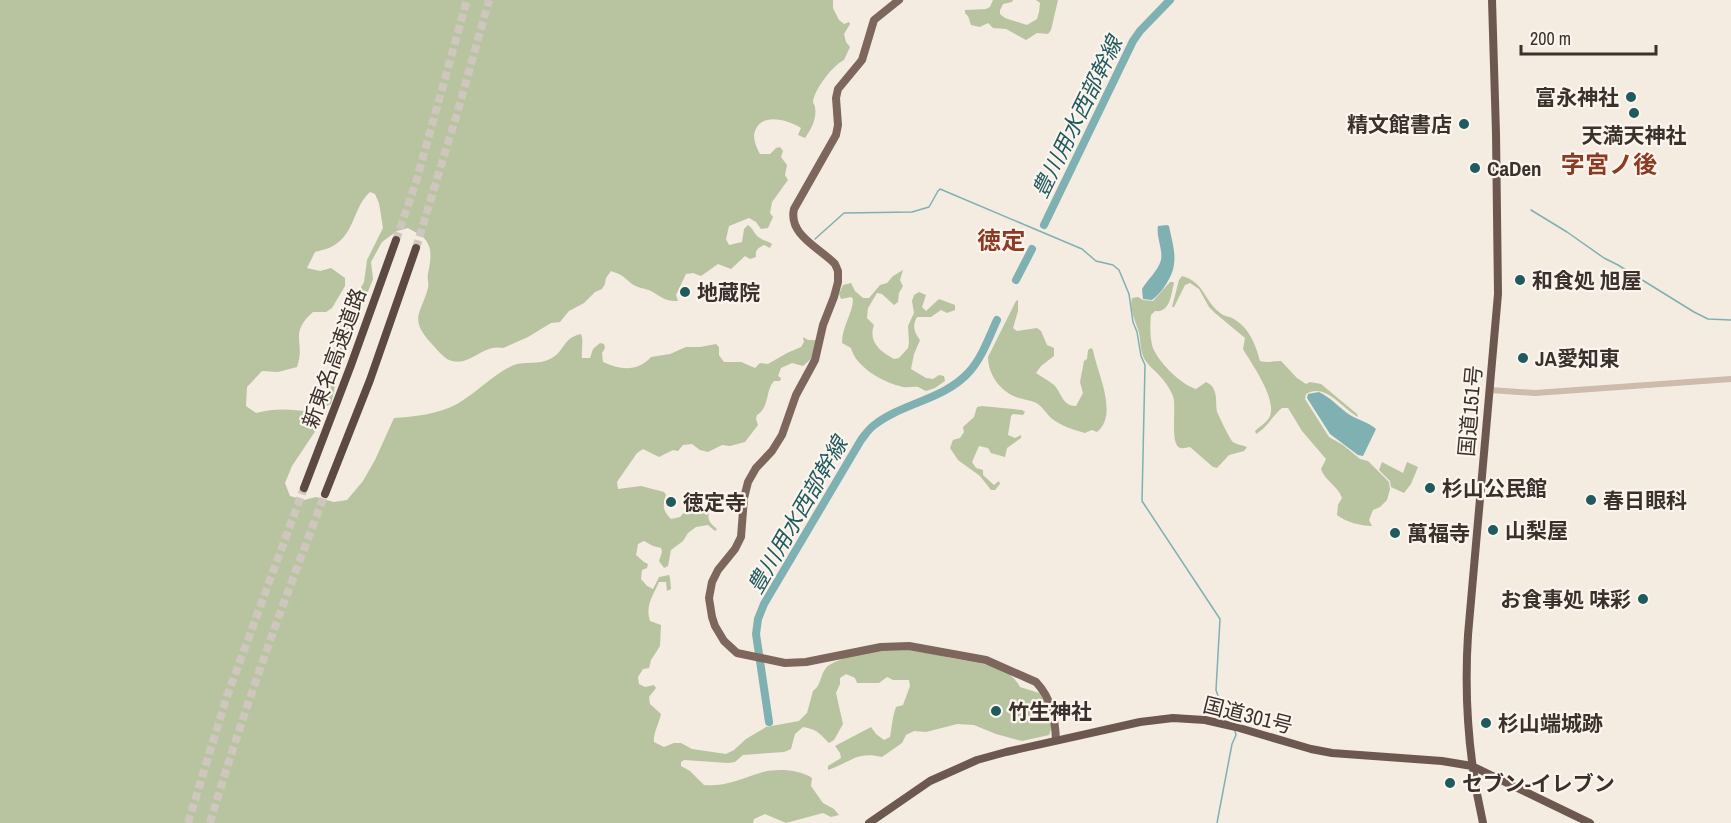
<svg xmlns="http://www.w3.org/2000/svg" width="1731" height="823" font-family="'Archivo Narrow','Noto Sans JP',sans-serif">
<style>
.green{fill:#b8c4a0}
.water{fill:#7fb0b2}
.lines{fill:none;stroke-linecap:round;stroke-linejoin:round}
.stream{stroke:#7fb0b2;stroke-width:1.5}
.river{stroke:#7fb0b2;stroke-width:8}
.motorway-tunnel{stroke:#cfc6bd;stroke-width:8;stroke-dasharray:8 4;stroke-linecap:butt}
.tertiary{stroke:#cdbbac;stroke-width:6}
.primary{stroke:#7d675c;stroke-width:8}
.trunk{stroke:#6c584f;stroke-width:8}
.motorway{stroke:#5c4a42;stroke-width:8}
.poi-dot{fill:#1f5a5e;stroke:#fbf5ee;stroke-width:2}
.labels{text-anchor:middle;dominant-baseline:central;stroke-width:4.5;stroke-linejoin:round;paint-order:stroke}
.poi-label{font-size:21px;font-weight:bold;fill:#3b302b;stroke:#fbf5ee;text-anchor:start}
.street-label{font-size:21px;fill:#3b302b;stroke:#fbf5ee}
.water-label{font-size:22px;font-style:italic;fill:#1f5a5e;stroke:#fbf5ee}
.quarter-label{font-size:24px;font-weight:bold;fill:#8c3b22;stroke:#fbf5ee}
</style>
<rect width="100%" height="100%" fill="#f4ebe1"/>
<path class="green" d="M0 0H833V8L839 20 844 24 849 22 850 24 844 34 846 42 850 47 844 60C833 65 814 90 813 102 813 104 815 105 815 107 817 119 811 129 805 138L798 135 801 128C788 120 762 112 755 131 752 138 757 148 760 154H770L776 148 780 147 783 151 781 157 787 165 785 175 788 180 772 202 770 213 773 217 768 228 761 229 756 222 749 218 729 226 726 239 729 245 742 242 744 229 748 225C754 229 754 235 760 238 764 241 768 241 772 244L770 248 764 245C758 248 755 250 756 257L750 259 745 256 731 269 718 264 701 276 693 273 686 274 676 295 678 301C666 302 660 296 651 291 645 288 637 288 632 284 622 276 625 276 611 271L606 278 605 284 602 289 595 292 584 303 569 311 560 322 551 323 528 337 503 348C482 343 468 370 447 359 441 355 435 347 430 342 409 318 421 314 428 288 429 283 427 278 428 274 430 262 434 249 424 238 420 234 413 231 408 228L397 231 382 242 371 262 373 279 341 359 331 404 324 407 333 354 340 327 364 282 367 260 383 228 379 203 375 194 370 192C353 207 355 234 333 246 328 249 321 250 315 252L307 268 320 271 331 268 345 278V286L332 308 326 312H313C288 334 306 342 297 367L278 372 262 371 247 387 246 406 256 413C275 408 291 409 311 412L318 422 316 430 292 466 285 483 290 496 304 500 316 497 334 502 347 500 363 481 375 460 394 418C413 417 439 414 457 404 475 394 495 373 514 365 525 361 539 365 550 359 565 352 562 338 581 334 584 341 581 350 582 358H590L593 349 600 343 604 344 605 348 602 353 603 362C620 370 638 372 651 357L670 354 686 347H700L716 344 719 347V355L724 362H741L755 368 760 363 768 364 787 353 801 347 804 342 803 337 808 340H816L812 358 803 366 792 363 781 368 778 376 781 378 780 381H774C765 391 770 407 757 415L756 419 758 425 745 442 730 446 722 445 708 452 700 450 692 444 683 445 678 451 673 450 659 457 643 449 637 453 617 482 618 489 641 486 664 492 666 495C662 506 663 511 671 519L680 517 688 508 687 497H690L693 508 700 512 706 511 709 513C707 521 711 524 717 529L715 531 708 525 696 527 688 533 683 541 671 550 668 566 664 568 659 561 662 552 661 548 653 546 644 541 638 544 636 555 644 562 648 564 647 568 642 570 641 579 647 586 653 589 659 577 669 575 670 578 671 589 667 591 666 582H659C653 596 645 605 650 621L661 625 660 646 651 660 649 668 643 669 638 677 639 684 645 687 654 685 656 688 649 697 650 704 661 714C659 724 653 733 654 742L664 747 674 743H681L692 749 726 754 734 750 746 739 766 727 799 721 807 713 813 691C821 686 820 675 826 668 829 664 837 661 842 659 857 651 893 648 910 649 923 650 938 655 951 658 974 663 1008 663 1020 687L1039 693 1048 704 1055 703 1059 708C1058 714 1054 717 1052 723 1051 727 1051 731 1049 735L1022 741 996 734 974 725 957 724 926 732 914 731 906 735 902 743 882 757C857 751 851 762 828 770V766L841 758 840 753 835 746 871 727 876 734 884 740 890 737C892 727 892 718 896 707L903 705 910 686 909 680H893L887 677 879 683H857L855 678 846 674 840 678V684L836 693 843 724 834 740 829 743C818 732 818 730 803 727L795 734 791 749 784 752 743 755 735 762 728 763 684 760 681 762V766L690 771 704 785C725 787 740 779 760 773 774 768 799 769 812 778L811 786 823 803 834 809 839 815 831 817 823 813 786 823 765 814 754 819 753 823H0Z
M993 0H1013L1012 2 1003 4 1000 10V14L1005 18 1027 25 1037 19 1039 12 1040 3 1036 0H1058L1051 30 1048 34 1037 33 1026 40 1006 29 993 28 988 23 980 27 971 25 968 16 965 13V10L986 9 990 7Z
M903 270 900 280 903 286 899 293 898 302 894 305 882 294 877 293 868 308 867 318 874 325C868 342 880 351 894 359L899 358 908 348 909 343 908 326 914 313 912 301 914 295 919 292 926 295 922 307 926 311 939 299 955 305V310L947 313 941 310 931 317H917C912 326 914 332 920 340L914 354 911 369 926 378 933 379 939 375 944 376 945 381 935 388 926 391C923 390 921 388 918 387 913 386 908 388 903 387 885 383 856 368 851 348L842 343C842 326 853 313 853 299L851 297 841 299 839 294 843 285 851 283 855 291 863 298H869L880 285 887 283 893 276Z
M1182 276C1204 282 1204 300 1219 312 1223 316 1227 316 1232 318 1249 327 1255 343 1260 361 1267 363 1274 361 1281 361L1297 378 1306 384 1310 382 1321 384 1357 414 1358 417C1342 408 1325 382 1306 394L1305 399 1329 437 1343 445 1360 459 1368 461 1389 482 1390 489 1387 500 1380 507 1373 510 1369 520 1372 526C1361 526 1346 522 1337 515L1338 505 1342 498C1338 486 1325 481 1321 469L1326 459 1302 431 1288 408H1282C1272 416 1267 428 1256 434L1255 431C1259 427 1266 423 1269 418 1279 401 1251 363 1243 349L1245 338 1215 313 1209 307 1199 289 1190 283 1185 285 1174 307H1172L1179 280Z
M1170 282H1173L1174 283C1171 295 1170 313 1155 311L1151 315C1150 324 1150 336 1152 345 1156 360 1181 385 1196 389L1206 382C1219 388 1215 401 1217 412 1219 416 1230 440 1233 442 1237 445 1242 445 1247 447L1244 451 1229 455 1217 468 1213 467 1190 447C1187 447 1184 449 1181 448 1169 447 1177 406 1173 396 1170 388 1163 379 1157 373 1153 369 1148 365 1145 360 1140 352 1141 342 1139 333 1136 322 1129 309 1132 298L1138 297 1143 300 1153 301Z
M1018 300V311L1013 328 1017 331 1037 328 1041 331 1047 345 1054 348V356L1041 366 1036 373C1042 377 1049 381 1054 385 1062 393 1062 406 1076 406L1083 393 1080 382 1084 361 1087 359 1088 350 1091 348 1093 350C1097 373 1119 414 1097 432L1092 430 1085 433C1074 430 1061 426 1051 418 1047 414 1043 408 1038 404 1032 400 1024 400 1016 397 1000 391 988 374 988 357L1016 301Z
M982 406 1022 410 1025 412 1023 415 1013 414 1011 416 1008 435 1015 438 1021 435V438L1007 448 1005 457 991 453 988 448 979 446 972 462 976 468 983 470V475L994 485 999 481 1000 484 995 490H991L980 476 958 460 950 448 953 440 960 438 964 432 963 427 974 417 977 407Z
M1382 462 1403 473 1407 462 1418 467 1411 484 1404 493 1391 487 1390 481 1379 470Z"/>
<path class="water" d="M1167 225 1169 226C1171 237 1176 252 1174 264 1173 276 1162 293 1152 300L1143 299 1142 289C1148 279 1158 271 1161 260 1163 249 1156 237 1158 226Z
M1319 392C1332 398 1339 408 1350 415 1358 420 1368 422 1376 429L1363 456 1358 455 1330 434 1307 398 1308 394Z"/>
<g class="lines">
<path class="stream" d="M1531 210 1567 232 1604 258 1618 265 1694 312 1708 319 1731 320
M815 239 844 213 912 212 929 207 938 191 940 189 1082 249 1096 261 1113 265 1119 270 1129 294 1133 322 1137 332 1141 356 1145 365 1142 501 1220 619 1216 690 1220 702 1232 723
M1217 823 1232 744 1236 735 1235 731"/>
<path class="river" d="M1044 225 1133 41 1140 31 1170 0
M1016 280 1032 249
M769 722 756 634 758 619 764 604 861 440C865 435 868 430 873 426 901 403 944 400 969 372 982 358 989 337 997 320"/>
<path class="motorway-tunnel" d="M396 240 416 182 467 0
M416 248 459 107 489 0
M188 823 227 696 304 488
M210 823C243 711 283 603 325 494"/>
<path class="tertiary" d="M1490 390 1535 393 1731 379"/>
<path class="primary" d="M899 0 874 20 862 60 838 89 836 98 838 125 836 135 794 209C788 235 820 248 835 264L838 271V282L834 297 823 325 815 360 796 395 782 435 772 451 756 468 748 482 744 498 741 537 735 549 718 570 712 582 709 598 712 617 715 626 724 641 737 653 785 663 806 662 881 647 909 646 986 660 1036 682C1052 699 1055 719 1056 740"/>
<path class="trunk" d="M869 823 930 781 977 760 1006 752 1140 722 1173 718 1205 720 1236 727 1311 749 1332 753 1442 761 1472 766 1590 823
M1483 823C1469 762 1464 698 1468 635L1498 294 1496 133 1492 0"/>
<path class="motorway" d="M304 488 351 365 396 240
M325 494 370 380 416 248"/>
</g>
<g class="poi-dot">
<circle cx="1631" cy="97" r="6"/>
<circle cx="1634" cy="113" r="6"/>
<circle cx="1464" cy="124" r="6"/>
<circle cx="1475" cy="168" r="6"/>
<circle cx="1520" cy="280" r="6"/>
<circle cx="685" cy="292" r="6"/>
<circle cx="1523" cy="358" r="6"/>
<circle cx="1430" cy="488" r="6"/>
<circle cx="1591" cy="500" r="6"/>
<circle cx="671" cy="502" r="6"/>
<circle cx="1493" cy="530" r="6"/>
<circle cx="1395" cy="533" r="6"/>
<circle cx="1643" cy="599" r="6"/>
<circle cx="996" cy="711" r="6"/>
<circle cx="1486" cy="723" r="6"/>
<circle cx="1450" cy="783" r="6"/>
</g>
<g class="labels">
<g class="poi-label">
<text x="1619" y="97" text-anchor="end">富永神社</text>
<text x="1452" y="124" text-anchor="end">精文館書店</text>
<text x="1634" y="135" text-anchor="middle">天満天神社</text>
<text x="1487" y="168">CaDen</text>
<text x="1532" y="280">和食処 旭屋</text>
<text x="697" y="292">地蔵院</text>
<text x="1535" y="358">JA愛知東</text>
<text x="1442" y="488">杉山公民館</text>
<text x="1603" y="500">春日眼科</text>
<text x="683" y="502">徳定寺</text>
<text x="1505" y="530">山梨屋</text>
<text x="1407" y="533">萬福寺</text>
<text x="1631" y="599" text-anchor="end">お食事処 味彩</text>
<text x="1008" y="711">竹生神社</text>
<text x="1498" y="723">杉山端城跡</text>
<text x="1462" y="783">セブン-イレブン</text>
</g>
<g class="street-label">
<text transform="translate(334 358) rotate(-70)">新東名高速道路</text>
<text transform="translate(1470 411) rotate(-85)">国道151号</text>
<text transform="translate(1248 715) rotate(14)">国道301号</text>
</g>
<g class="water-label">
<text transform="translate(1077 117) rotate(-64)">豊川用水西部幹線</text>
<text transform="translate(797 515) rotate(-60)">豊川用水西部幹線</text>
</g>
<g class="quarter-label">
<text x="1609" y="164">字宮ノ後</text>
<text x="1001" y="240">徳定</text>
</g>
</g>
<path d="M1521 45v9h135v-9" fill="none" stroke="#3b302b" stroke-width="3"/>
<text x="1530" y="45" font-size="18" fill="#3b302b" stroke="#fbf5ee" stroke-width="4.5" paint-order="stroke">200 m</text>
</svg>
